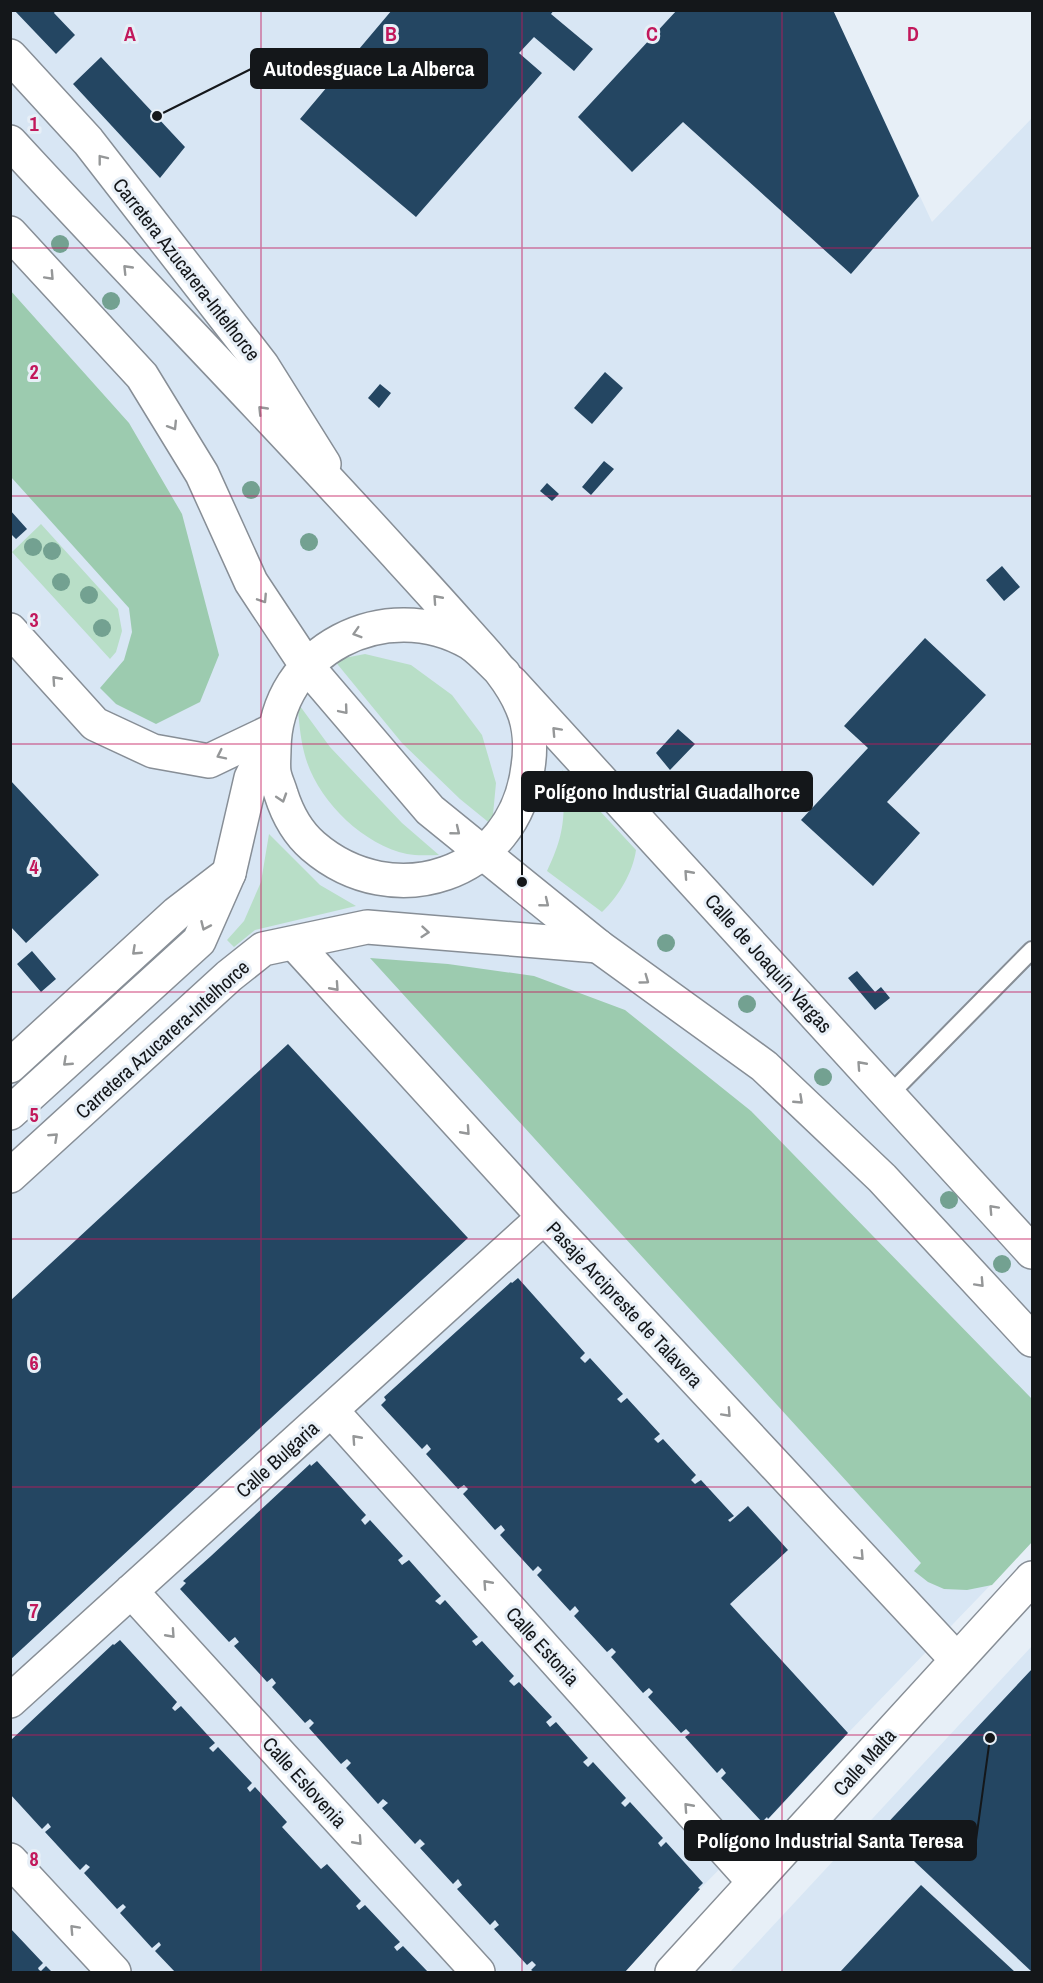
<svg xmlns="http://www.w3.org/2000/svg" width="1043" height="1983" font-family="'Archivo Narrow',sans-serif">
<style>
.built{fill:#d8e6f4}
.green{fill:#b8dec7}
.forest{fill:#9ccbaf}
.building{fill:#244662}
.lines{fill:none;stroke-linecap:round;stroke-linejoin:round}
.lane-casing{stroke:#878e96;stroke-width:20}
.street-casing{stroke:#878e96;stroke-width:36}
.secondary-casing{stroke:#878e96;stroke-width:36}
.primary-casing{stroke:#878e96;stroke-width:36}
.lane{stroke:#fff;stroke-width:16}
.street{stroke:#fff;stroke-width:33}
.secondary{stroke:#fff;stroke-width:33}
.primary{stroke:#fff;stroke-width:33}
.tree{fill:#73a191}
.oneway{stroke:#959798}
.grid{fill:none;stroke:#c2185b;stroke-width:1.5;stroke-opacity:0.55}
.labels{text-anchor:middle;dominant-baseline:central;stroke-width:6;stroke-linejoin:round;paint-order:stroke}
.street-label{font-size:20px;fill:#14171a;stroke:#e7eff7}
.grid-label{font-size:20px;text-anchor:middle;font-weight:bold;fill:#c2185b;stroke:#e7eff7;stroke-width:6;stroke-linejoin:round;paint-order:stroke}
.leader{fill:none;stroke:#14171a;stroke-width:2}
.callout-dot{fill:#14171a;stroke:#e7eff7;stroke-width:2}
.callout{fill:#14171a;stroke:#14171a;stroke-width:2}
.callout-label{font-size:21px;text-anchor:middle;font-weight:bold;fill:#fff}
</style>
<rect width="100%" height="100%" fill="#e7eff7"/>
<path class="built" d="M11 11H833L932 222 1032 118V1542L848 1733 783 1804 700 1889 625 1972H11Z
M1032 1646V1972H730L861 1831Z"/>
<path class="green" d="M41 524 118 609 122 631 116 652 110 659 12 552Z
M365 654 411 665 452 695 482 735 496 783 492 825 460 799 402 743 334 660Z
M297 702 330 747 402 823 439 855C429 855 417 856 407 854 361 844 315 798 304 752 300 736 299 719 297 702Z
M562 770 636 850C633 872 619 896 602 912L547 871C566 832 565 813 562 770Z
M269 834 320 885 356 906 255 930 234 947 227 940 244 921 261 882Z"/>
<path class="forest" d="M10 290 129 423 182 514 219 655 200 702 156 724 116 704 100 688 124 660 132 632 129 608 11 477Z
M370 958 448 964 534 976 625 1010 751 1111 1032 1399V1542L992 1585 967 1590 944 1589 928 1582 914 1571 921 1563Z"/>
<path class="building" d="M14 10H56L54 13 75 35 56 54Z
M392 10H554L551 14 593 49 574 71 534 37 519 53 542 73 416 217 300 119Z
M677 10H833L919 196 851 274 683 122 632 172 578 117Z
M101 57 185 147 160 178 73 84Z
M605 372 623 388 592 424 574 408Z
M380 384 391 393 379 408 368 398Z
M604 461 614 469 591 495 582 487Z
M547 483 559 494 552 501 540 491Z
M10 510 27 529 16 539 10 533Z
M1002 566 1020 587 1004 601 986 580Z
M925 638 986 695 887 802 920 833 873 886 801 820 868 748 844 726Z
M678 729 695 744 670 770 656 753Z
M10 780 99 875 26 943 10 926Z
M32 951 56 979 41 992 17 964Z
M857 971 875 992 881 987 890 998 875 1010 848 978Z
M288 1044 468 1238 284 1406 10 1660V1301Z
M518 1278 585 1353 580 1358 585 1363 590 1358 623 1394 617 1399 621 1403 627 1398 660 1434 654 1439 658 1443 663 1439 696 1475 691 1480 695 1484 701 1480 734 1516 728 1520 730 1522 748 1506 788 1550 730 1604 848 1733 768 1819 767 1817 762 1822 721 1778 726 1773 722 1768 717 1773 685 1737 690 1733 686 1729 681 1733 648 1697 653 1692 649 1688 643 1693 611 1657 616 1652 612 1648 607 1652 574 1616 579 1611 575 1606 570 1611 537 1575 542 1570 538 1566 533 1571 500 1535 505 1530 501 1525 495 1530 463 1494 468 1489 464 1485 458 1489 426 1454 431 1449 427 1444 422 1449 381 1405 386 1400 384 1397 511 1282 512 1283Z
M317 1461 366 1515 361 1520 365 1525 370 1520 403 1556 398 1560 402 1565 409 1560 441 1596 435 1601 440 1605 445 1600 478 1637 472 1641 476 1646 482 1641 514 1676 509 1681 514 1686 519 1682 552 1717 546 1722 550 1727 556 1722 588 1758 583 1762 588 1767 593 1762 626 1798 621 1803 625 1807 630 1802 663 1838 658 1843 661 1847 666 1842 703 1883 698 1888 700 1889 625 1972H534L531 1970 536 1965 532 1961 527 1965 494 1929 499 1925 495 1920 490 1925 457 1889 462 1885 458 1879 453 1884 420 1848 425 1844 420 1839 415 1844 382 1808 388 1803 383 1799 378 1804 346 1768 351 1763 347 1759 341 1764 309 1728 314 1723 310 1719 305 1723 272 1687 276 1683 272 1678 267 1682 234 1646 239 1642 235 1637 229 1642 180 1589 186 1583 183 1581 211 1556 310 1464 311 1466Z
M120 1640 177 1702 172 1708 175 1711 181 1706 215 1743 209 1748 213 1752 218 1747 252 1783 247 1788 250 1792 255 1787 287 1822 282 1827 321 1869 327 1864 361 1901 356 1906 359 1910 365 1905 400 1942 394 1947 397 1951 403 1946 428 1972H175L155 1951 161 1945 159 1942 152 1948 120 1913 126 1907 123 1904 117 1909 84 1873 90 1867 86 1864 80 1870 45 1832 51 1827 48 1823 42 1829 10 1794V1741L113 1644 114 1645Z
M1032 1669V1972L881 1830Z
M921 1885 1015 1972H840Z
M10 1928 43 1963 38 1968 39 1970 41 1971 46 1966 52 1972H10Z"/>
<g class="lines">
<g class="lane-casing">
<path id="lane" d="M889 1095 1032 950"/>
</g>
<g class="street-casing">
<path id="street" d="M10 56 88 141 262 365 324 464
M10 630 95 724 153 751 209 761 274 730
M295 944 544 1217 957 1660
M10 1066 177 913 229 873
M331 1410 754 1882
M131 1591 478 1972
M10 1701 544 1217
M10 1860 114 1972
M672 1972 1032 1578"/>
</g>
<g class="secondary-casing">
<path id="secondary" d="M511 682 1032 1252
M483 853 598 946 764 1066 882 1178 1032 1340"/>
</g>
<g class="primary-casing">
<path id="primary" d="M10 142C137 280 269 414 395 553 417 577 440 602 462 627 484 652 509 676 522 707 530 725 531 748 528 767 515 876 393 915 313 846 298 833 287 813 281 794 279 787 275 779 274 772 273 765 274 756 274 749 275 650 386 594 470 643 482 651 493 664 504 674
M10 233 142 376 202 474 251 582 306 665 430 810 483 853
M10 1113 199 941 229 873 251 778 271 737
M10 1176 229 976 263 949 367 927 598 946"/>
</g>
<use href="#lane" class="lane"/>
<use href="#street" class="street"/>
<use href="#secondary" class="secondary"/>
<use href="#primary" class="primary"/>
</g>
<g class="tree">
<circle cx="60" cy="244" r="9"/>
<circle cx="111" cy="301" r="9"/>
<circle cx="251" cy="490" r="9"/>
<circle cx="309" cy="542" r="9"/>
<circle cx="33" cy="547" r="9"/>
<circle cx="52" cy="551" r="9"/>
<circle cx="61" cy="582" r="9"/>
<circle cx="89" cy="595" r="9"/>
<circle cx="102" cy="628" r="9"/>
<circle cx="666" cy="943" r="9"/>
<circle cx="747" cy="1004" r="9"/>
<circle cx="823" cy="1077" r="9"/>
<circle cx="949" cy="1200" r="9"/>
<circle cx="1002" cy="1264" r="9"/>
</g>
<defs><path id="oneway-chevron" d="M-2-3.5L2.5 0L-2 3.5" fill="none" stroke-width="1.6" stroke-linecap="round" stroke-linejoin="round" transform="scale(1.5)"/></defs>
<g class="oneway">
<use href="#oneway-chevron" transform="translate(102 159) rotate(-128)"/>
<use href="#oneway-chevron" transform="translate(127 269) rotate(-134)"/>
<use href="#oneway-chevron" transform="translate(50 276) rotate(47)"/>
<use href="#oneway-chevron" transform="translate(262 410) rotate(-134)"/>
<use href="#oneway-chevron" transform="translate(173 426) rotate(58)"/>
<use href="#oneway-chevron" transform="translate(263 599) rotate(57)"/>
<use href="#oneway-chevron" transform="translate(437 599) rotate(-132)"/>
<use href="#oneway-chevron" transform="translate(357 633) rotate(163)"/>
<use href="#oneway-chevron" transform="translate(56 680) rotate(-132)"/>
<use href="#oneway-chevron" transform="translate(344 710) rotate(50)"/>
<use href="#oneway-chevron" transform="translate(556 731) rotate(-133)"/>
<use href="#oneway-chevron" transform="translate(221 755) rotate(154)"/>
<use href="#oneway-chevron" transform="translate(282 798) rotate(72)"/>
<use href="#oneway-chevron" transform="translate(456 831) rotate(39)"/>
<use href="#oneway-chevron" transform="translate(688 874) rotate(-132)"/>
<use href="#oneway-chevron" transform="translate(545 903) rotate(39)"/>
<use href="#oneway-chevron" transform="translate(205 926) rotate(114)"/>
<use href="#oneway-chevron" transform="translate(425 932) rotate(5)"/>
<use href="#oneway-chevron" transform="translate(136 951) rotate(137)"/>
<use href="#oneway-chevron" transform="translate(645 980) rotate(36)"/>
<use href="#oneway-chevron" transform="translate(335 987) rotate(48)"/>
<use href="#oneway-chevron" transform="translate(67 1062) rotate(137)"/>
<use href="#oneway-chevron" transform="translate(861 1065) rotate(-132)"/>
<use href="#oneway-chevron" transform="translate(799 1100) rotate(43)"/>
<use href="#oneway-chevron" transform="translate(466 1131) rotate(48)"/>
<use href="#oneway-chevron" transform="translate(54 1137) rotate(-43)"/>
<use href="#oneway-chevron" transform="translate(993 1209) rotate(-133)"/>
<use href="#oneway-chevron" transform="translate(980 1283) rotate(47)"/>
<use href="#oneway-chevron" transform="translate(727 1413) rotate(47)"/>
<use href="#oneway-chevron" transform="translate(356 1439) rotate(-132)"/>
<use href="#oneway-chevron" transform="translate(860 1556) rotate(47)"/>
<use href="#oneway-chevron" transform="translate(487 1584) rotate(-132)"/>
<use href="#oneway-chevron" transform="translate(171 1634) rotate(48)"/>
<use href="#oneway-chevron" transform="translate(688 1807) rotate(-132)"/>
<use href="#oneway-chevron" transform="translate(358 1841) rotate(48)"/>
<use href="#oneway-chevron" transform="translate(74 1929) rotate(-133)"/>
</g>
<path class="grid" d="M261 10V1972M522 10V1972M782 10V1972M10 248H1032M10 496H1032M10 744H1032M10 992H1032M10 1239H1032M10 1487H1032M10 1735H1032"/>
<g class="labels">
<g class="street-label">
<text transform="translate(187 269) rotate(52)">Carretera Azucarera-Intelhorce</text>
<text transform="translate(769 963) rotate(48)">Calle de Joaquín Vargas</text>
<text transform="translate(162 1039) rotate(-42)">Carretera Azucarera-Intelhorce</text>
<text transform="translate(625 1304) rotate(47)">Pasaje Arcipreste de Talavera</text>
<text transform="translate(277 1459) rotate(-42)">Calle Bulgaria</text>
<text transform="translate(543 1646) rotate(48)">Calle Estonia</text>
<text transform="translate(864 1762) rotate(-48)">Calle Malta</text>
<text transform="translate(305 1782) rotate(48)">Calle Eslovenia</text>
</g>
</g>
<g class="grid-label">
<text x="130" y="41">A</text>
<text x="391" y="41">B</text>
<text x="652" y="41">C</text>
<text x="913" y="41">D</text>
<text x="34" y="131">1</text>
<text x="34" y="379">2</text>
<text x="34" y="627">3</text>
<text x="34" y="874">4</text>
<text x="34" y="1122">5</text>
<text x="34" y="1370">6</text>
<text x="34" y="1618">7</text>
<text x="34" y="1866">8</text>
</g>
<path class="leader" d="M157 116L251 69M522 882L522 791M990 1738L976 1840"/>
<g class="callout-dot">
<circle cx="157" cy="116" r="6"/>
<circle cx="522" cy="882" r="6"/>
<circle cx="990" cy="1738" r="6"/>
</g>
<g class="callout">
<rect x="251" y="49" width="236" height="39" rx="6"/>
<rect x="522" y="772" width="290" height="39" rx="6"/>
<rect x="685" y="1821" width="291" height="39" rx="6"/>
</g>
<g class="callout-label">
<text x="369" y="76">Autodesguace La Alberca</text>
<text x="667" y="799">Polígono Industrial Guadalhorce</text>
<text x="830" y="1848">Polígono Industrial Santa Teresa</text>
</g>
<rect width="1043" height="1983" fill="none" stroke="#14171a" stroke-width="24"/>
</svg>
